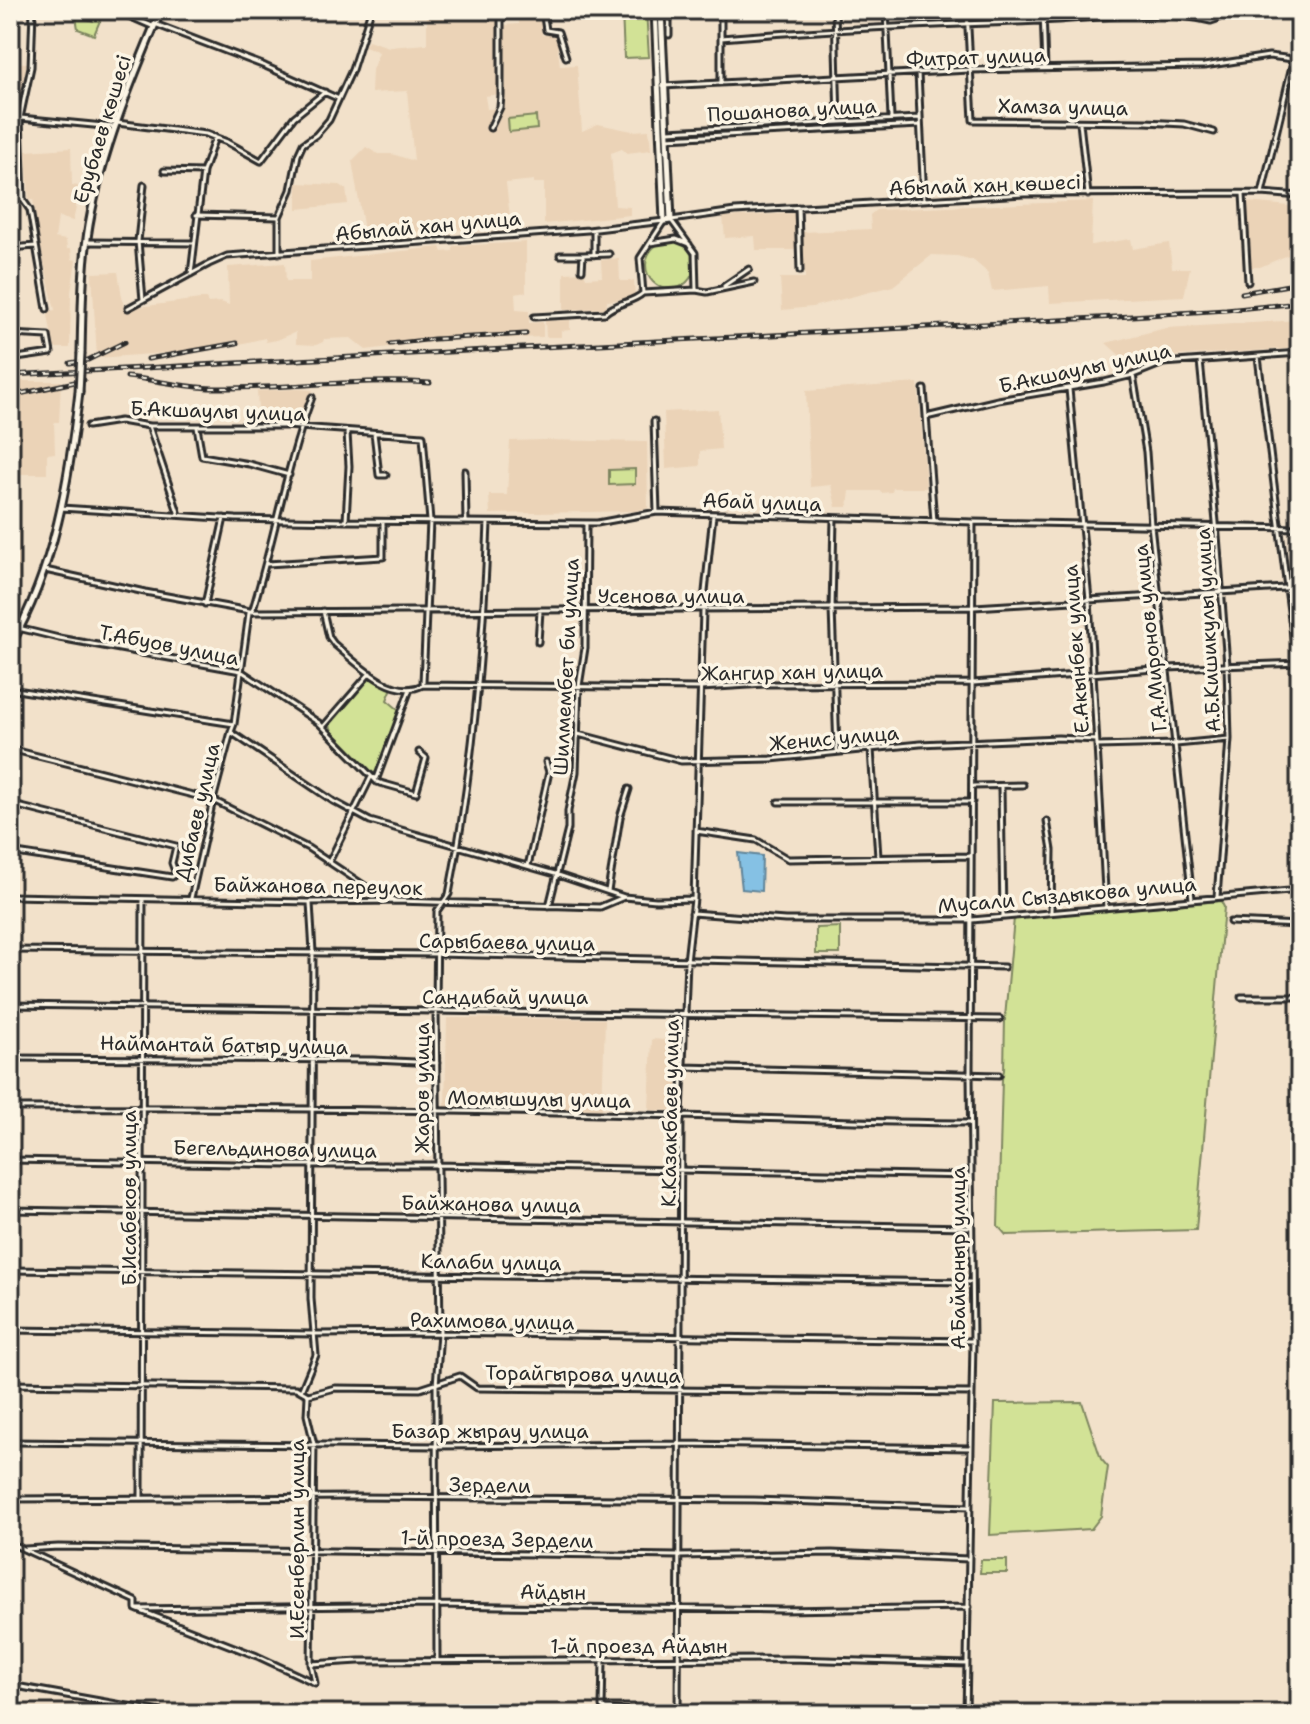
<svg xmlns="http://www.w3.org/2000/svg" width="1310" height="1724" font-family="'Shantell Sans',sans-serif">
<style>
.built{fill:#ebd3b7}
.green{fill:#d2e296;stroke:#7e8660;stroke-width:2}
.water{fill:#85c1e4;stroke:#61859a;stroke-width:2}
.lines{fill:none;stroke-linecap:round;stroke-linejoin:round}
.street-casing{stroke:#2b2b2b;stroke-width:9}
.secondary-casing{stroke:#2b2b2b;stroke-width:11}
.street{stroke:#fcf5e5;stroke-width:3}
.secondary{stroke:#fcf5e5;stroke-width:5}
.rail-casing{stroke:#2b2b2b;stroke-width:5}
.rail{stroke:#fcf5e5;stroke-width:2;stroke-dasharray:6;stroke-linecap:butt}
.secondary-bridge-casing{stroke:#2b2b2b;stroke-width:11;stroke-linecap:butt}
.secondary-bridge{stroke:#fcf5e5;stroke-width:5}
.labels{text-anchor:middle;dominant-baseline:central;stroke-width:7;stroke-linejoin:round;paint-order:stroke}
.street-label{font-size:20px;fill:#2b2b2b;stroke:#fcf5e5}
</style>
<rect width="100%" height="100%" fill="#f2e1ca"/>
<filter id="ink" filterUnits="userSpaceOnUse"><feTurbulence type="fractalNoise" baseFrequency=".0125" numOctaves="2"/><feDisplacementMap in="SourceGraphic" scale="16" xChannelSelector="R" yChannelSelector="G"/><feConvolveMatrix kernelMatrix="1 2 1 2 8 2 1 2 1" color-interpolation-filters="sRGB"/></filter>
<g filter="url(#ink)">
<path class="built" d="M497 11 500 94 485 96 487 109 504 108 503 87 506 85 504 25 519 24V15L541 13 542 35 556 34 560 66 577 65 582 131 598 124 632 131 649 130 651 150 627 153 622 149 611 153 615 206 630 207V215L544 224V183H534V180L506 183 511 226 365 236 352 161 366 147 378 154H392L414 161 407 91 371 93 372 70 379 52 365 46 368 40 389 47 427 44V17Z
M10 62 27 63 19 104 10 103Z
M71 148 72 185 78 186 76 208 73 221 58 217 55 238 66 240 67 249H71L72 259 76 260 71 292 70 348H54L48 315 50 311 55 310 39 241 33 199H29L26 151Z
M297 183 340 185 346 189 348 204 297 209Z
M1093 201 1091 245 1131 239 1133 249 1169 243 1172 268H1190L1184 296 1050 303 1049 286 992 291 988 273 973 260 957 256 932 255 893 286 812 307 782 310 780 278H805L802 232 871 229 870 215 876 210Z
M1248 202 1300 207V250L1260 267H1250L1246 210Z
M796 213 797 250H756L755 236 725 238 723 217Z
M526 242V292L515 294 516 310 529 311V323L543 322V337L435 341 366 350 351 338 324 339 323 342 316 345 296 344V332L277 340 266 342 265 338 219 349 97 358 92 273 118 272 124 309 200 299H207V303L221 302 229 305 228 267 285 263 286 281H310V261L440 247 442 252 453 251V246Z
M619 258 620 281H634L635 298 607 301 606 308 564 310V273L584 272 586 278 602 277 601 260Z
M570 320V330L561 331V337H546L545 321Z
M1300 320V348L1142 358 1143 368 1129 371 1125 360 1106 343 1166 328Z
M22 381H61L59 422H54L55 453 47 454V474H20L21 576 16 613 10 612V384Z
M918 383 926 488H893L892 492 881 493 880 491H850L848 507H836L831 485 810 487 806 391Z
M298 389 313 390 301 420 289 418 280 424H259L257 391Z
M718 409 721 449 700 451V466L666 469 664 412Z
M543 440 647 442 648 508 635 511 490 514 489 495H507L510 441Z
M447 1018 605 1019 602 1110 445 1107Z
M652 1039 680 1041 675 1111 649 1110Z"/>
<path class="green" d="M76 10 104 11 94 35 78 29 76 16 94 21 75 13Z
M622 10H646L649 57 624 58Z
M536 116 537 129 509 132 508 119Z
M794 126V130L717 134 716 131Z
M646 265a24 24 0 1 1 48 0a24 24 0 1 1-48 0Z
M635 469V484L609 485V470Z
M371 677 392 688 387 700 399 710 377 772 373 773 332 731 330 725Z
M1221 901 1224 907 1196 1230 1006 1235 998 1226 1002 1079 1004 1070 1005 1018 1014 918Z
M840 927V954H816V928Z
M1082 1402 1101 1459 1108 1467 1101 1516 1091 1529 990 1535 995 1403Z
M981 1560H1007V1573H980Z"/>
<path class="water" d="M738 853 762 856 761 891 742 889Z"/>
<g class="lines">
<g class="street-casing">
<path id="street" d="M33 10 31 67 20 118 23 200 30 210 47 309
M115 10 152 26
M543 10 546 30 558 32 566 57
M721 10V82
M835 10 838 122
M886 10 891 118
M967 10 973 120 1146 122 1184 124 1214 132
M1043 10 1045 69
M669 22V35
M155 24 265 66 337 98
M721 38C827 29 933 25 1040 21 1095 19 1157 8 1211 21L1217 19 1220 10
M918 73 924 200
M663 86 970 70 1204 66 1269 56 1293 59
M10 117 114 127
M117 123 206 134 227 142 261 161 294 117 325 92
M1080 123 1088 195
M490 128 500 107 501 96V10
M668 131 919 118
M667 138 920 125
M164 171 203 172
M1262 193 1300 32
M1243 194 1248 282
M10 197 22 199
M798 207 800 271
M196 215 279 217
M664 221 640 258 643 293 696 290 695 253 671 220 735 211 1024 194 1262 193 1300 196
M594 231V255
M87 242 194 243
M650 243 676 239 689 244
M10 248 36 246
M279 253V217L291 190 298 155 303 144 316 135 329 120 352 70 371 10
M560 255H583
M582 270 583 255 609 254
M191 274 203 172 215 137
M724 286 749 269
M696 290 707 292 754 282
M143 300 138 241 144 185
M128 308 209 264 227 256 588 230 664 221
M534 317 605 313C617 302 632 303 643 293
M10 334 48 336 51 353 10 359
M1258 357 1300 691
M1200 361 1216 522 1227 665 1229 739 1217 897
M1133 375 1146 452 1151 525 1192 899
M924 389 934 521
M1069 389 1089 600 1106 908
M926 417 998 400 1104 382 1133 375 1163 363 1300 353
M654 421 657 512
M88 426 120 421 149 426H286L423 436 430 521 423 683
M149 426 179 515
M197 427 202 456 249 464 289 475
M374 433 379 475H386
M465 471 466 522
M61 508 236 519 346 521 597 523 657 512 973 522 1300 528
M834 518 832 609 837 750
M346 521 349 466 347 433
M267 564 383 557V522
M45 570 145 592 255 612 974 607 1300 587
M205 604 224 518
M323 611 329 637 334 644C356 662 392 701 423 685L701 688 765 684 973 683 1167 668 1300 663
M252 612C274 541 286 466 312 397
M10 626 59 638 241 671 319 723 377 782 416 793 426 758 419 752
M538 642 540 611
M10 689 234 724 231 732 333 801 370 821 555 874 624 897 656 900 694 899
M234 724 249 613
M323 727 370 673
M578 734 681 761 771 759 920 744 1058 738 1096 740
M1097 746 1176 744 1229 739
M10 749 213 800 308 848 365 886 394 900
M871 749 878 857
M974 786 1023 785
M1001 787 1003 917
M778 802H972
M10 804 176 846 172 863 176 874 172 877 10 852
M1047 821 1052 850 1051 912
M696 831 756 840 788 859 971 856
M329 862 371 777 377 778 410 689
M528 866 549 772 546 762
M608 891 620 817 629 789
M10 896 310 902 396 901 600 907 624 897
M191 898 213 800 231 732
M549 906 568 829V811L576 772 579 686 585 648 586 523
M692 913 785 920H972L1300 890
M1230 922 1300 925
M10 950 437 954 1004 967
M1241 997H1300
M10 1005 1000 1019
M10 1058 373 1060 437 1063
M683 1067 999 1075
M10 1108C233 1107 457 1110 680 1116 777 1118 873 1123 970 1123
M10 1160 290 1165H437L970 1176
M10 1210 971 1227
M10 1270 970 1282
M10 1330 313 1334 440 1333 973 1341
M10 1384 296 1388 308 1395 335 1388 420 1389 460 1376 477 1388 972 1393
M301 1391 316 1355 311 1299 313 952 310 903
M308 1396 307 1415 314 1444 311 1664 315 1683
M10 1442 437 1446 679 1444 971 1448
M141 1496 143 900
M10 1499 355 1497 754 1500 970 1507
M10 1543 136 1601V1609L257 1656 315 1683
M25 1549 58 1547 679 1556 832 1553 968 1559
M136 1609 436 1605 783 1610 969 1607
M437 1660 436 1385 440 1333 436 1011 437 911 449 894C473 771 483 648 488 523
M603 1662 602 1707 605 1709 678 1713 772 1714
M311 1664 359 1661 791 1659 967 1664
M10 1685 173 1714
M678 1714 681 1116 687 961 694 899 703 611 713 515
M861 1714H925
M966 1714 973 1341 970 1074 973 522"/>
</g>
<g class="secondary-casing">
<path id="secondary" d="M655 10 664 221 671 220 661 10
M81 353C82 310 82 267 89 225 102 150 132 79 161 10
M10 646C55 568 69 480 79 392"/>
</g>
<use href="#street" class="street"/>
<use href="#secondary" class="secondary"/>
<g class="rail-casing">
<path id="rail" d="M1242 293 1300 283
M390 344 434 339 526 334
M148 359 237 343
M70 363 88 360 125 342
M10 375 1116 317 1226 310 1300 303
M127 377C156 380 184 387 213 388 285 389 358 378 430 383
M10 396 84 380"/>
</g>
<use href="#rail" class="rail"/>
<g class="secondary-bridge-casing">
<path id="secondary-bridge" d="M79 392 81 353"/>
</g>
<use href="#secondary-bridge" class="secondary-bridge"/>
</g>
</g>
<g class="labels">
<g class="street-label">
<text transform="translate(976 57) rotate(-2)">Фитрат улица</text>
<text transform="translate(1063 107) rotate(1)">Хамза улица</text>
<text transform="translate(792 110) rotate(-3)">Пошанова улица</text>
<text transform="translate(102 129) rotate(-73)">Ерубаев көшесі</text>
<text transform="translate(985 185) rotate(-2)">Абылай хан көшесі</text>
<text transform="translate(428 226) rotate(-5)">Абылай хан улица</text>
<text transform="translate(1085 368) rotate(-12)">Б.Акшаулы улица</text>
<text transform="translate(218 411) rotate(2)">Б.Акшаулы улица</text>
<text transform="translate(762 502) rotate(2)">Абай улица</text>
<text x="671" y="596">Усенова улица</text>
<text transform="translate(1208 630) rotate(-93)">А.Б.Кишикулы улица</text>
<text transform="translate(1150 638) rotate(-96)">Г.А.Миронов улица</text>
<text transform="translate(169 645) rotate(11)">Т.Абуов улица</text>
<text transform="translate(1076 649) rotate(-94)">Е.Акынбек улица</text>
<text transform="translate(566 667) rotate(-87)">Шилмембет би улица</text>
<text transform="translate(792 672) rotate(-1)">Жангир хан улица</text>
<text transform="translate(834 738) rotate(-5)">Женис улица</text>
<text transform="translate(197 812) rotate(-77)">Дибаев улица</text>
<text transform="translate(318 886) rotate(1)">Байжанова переулок</text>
<text transform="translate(1067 895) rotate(-5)">Мусали Сыздыкова улица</text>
<text transform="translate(507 942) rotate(1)">Сарыбаева улица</text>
<text x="505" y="997">Сандибай улица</text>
<text transform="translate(224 1045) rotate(1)">Наймантай батыр улица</text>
<text transform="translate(422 1088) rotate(-90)">Жаров улица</text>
<text transform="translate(539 1099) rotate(1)">Момышулы улица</text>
<text transform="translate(670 1113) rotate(-89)">К.Казакбаев улица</text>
<text transform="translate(275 1149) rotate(1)">Бегельдинова улица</text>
<text transform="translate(129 1198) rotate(-90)">Б.Исабеков улица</text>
<text transform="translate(491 1204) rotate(1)">Байжанова улица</text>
<text transform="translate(958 1258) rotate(-90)">А.Байконыр улица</text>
<text transform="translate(491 1262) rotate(1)">Калаби улица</text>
<text transform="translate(492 1321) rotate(1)">Рахимова улица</text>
<text transform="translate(583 1374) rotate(1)">Торайгырова улица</text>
<text x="490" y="1431">Базар жырау улица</text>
<text transform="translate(490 1485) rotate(1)">Зердели</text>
<text transform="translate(297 1539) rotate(-90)">И.Есенберлин улица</text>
<text transform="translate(497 1539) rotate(1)">1-й проезд Зердели</text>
<text transform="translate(553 1592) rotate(1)">Айдын</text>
<text x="639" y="1646">1-й проезд Айдын</text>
</g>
</g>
<rect width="1310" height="1724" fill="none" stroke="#fcf5e5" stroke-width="40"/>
<rect x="20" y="20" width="1270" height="1684" fill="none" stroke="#2b2b2b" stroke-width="3" filter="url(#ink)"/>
</svg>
